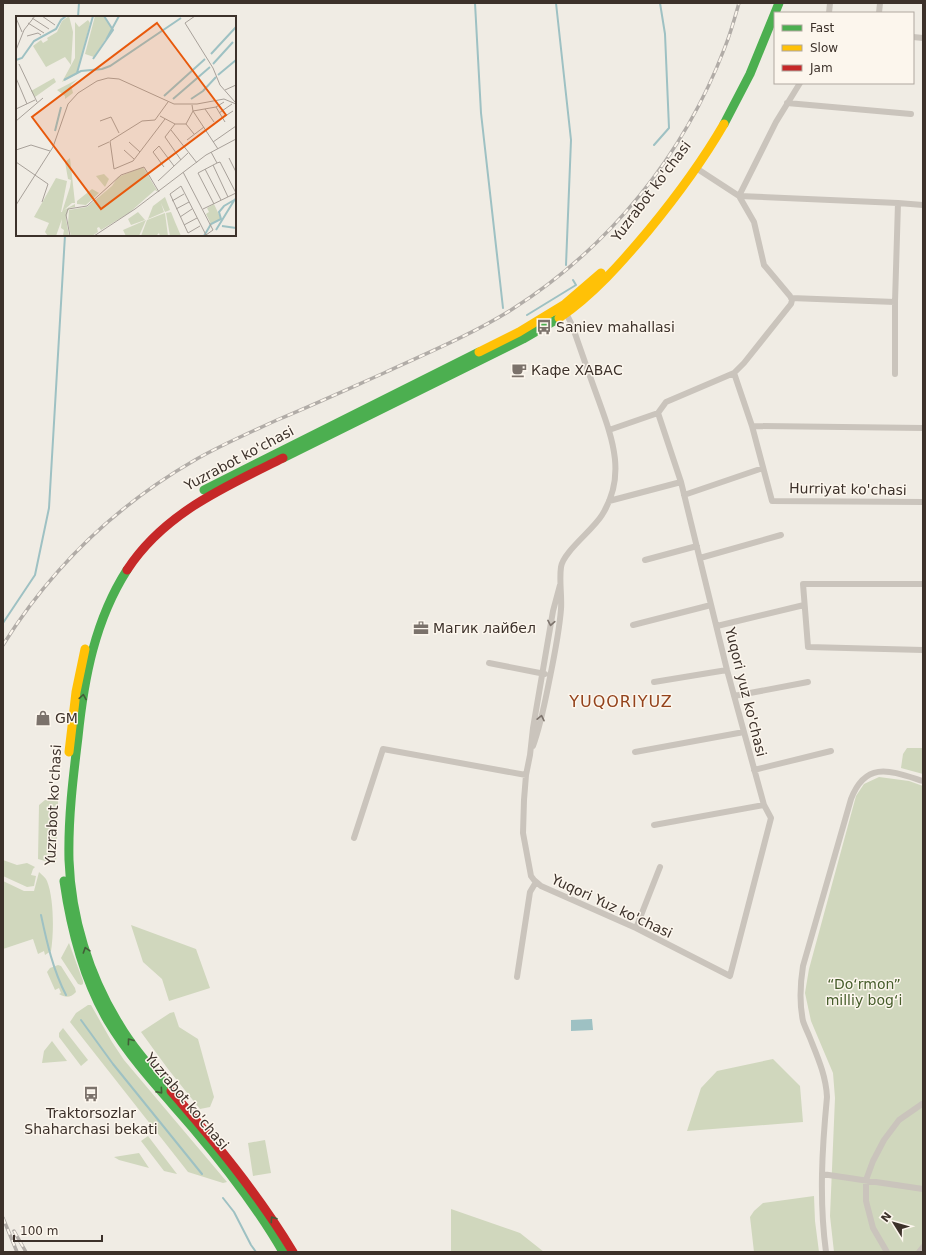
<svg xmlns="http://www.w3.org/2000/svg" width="926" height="1255" font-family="'DejaVu Sans',sans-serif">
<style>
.green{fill:#d0d7bd}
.water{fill:#9ec1c3}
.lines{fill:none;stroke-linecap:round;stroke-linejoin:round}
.stream{stroke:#9ec1c3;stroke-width:2}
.street{stroke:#cac4bc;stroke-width:6}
.fast{stroke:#4caf50;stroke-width:9}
.slow{stroke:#ffc107;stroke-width:9}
.jam{stroke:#c62828;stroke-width:9}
.rail-casing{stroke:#b1aca7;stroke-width:3.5}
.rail{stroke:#fcf6ed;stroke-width:2;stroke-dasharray:6;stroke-linecap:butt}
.oneway{stroke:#7c736c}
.oneway2{stroke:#425d37}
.labels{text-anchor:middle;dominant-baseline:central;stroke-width:3;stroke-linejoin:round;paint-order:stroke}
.street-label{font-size:14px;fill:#3c312a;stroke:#fcf6ed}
.poi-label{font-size:14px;fill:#3c312a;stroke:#fcf6ed;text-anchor:start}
.park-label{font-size:14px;fill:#465d2b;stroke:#fcf6ed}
.quarter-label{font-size:16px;letter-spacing:1px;fill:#93421b;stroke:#fcf6ed}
.inset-river{fill:none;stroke:#9ec1c3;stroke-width:2}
.inset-road{fill:none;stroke:#a8a19a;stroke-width:1}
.view{fill:#e8590c;fill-opacity:0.15;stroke:#e8590c;stroke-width:2}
.inset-edge{fill:none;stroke:#3c312a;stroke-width:2}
</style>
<rect width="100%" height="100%" fill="#f0ece4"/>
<path class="green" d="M907 748H923V774L901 768 903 754Z
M879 777 909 781 923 786V1252H834L830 1216 835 1098 833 1073 811 1021 805 993 809 969 856 796 864 784Z
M45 800H58L56 864 38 859 39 805Z
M3 860 17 865 27 863 35 867 33 869 31 875 36 876 34 886 27 887 3 876Z
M39 872C42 875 46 878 47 881 54 898 54 933 51 951L45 955 44 951 38 954 33 939 3 949V881L24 891H34Z
M131 925 196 949 210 988 169 1001 162 979 143 962Z
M69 943 83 981V984L81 985 78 984 61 958Z
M58 965 61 966 75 988 76 992C70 998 66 998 59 994L61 993 59 988 55 990 47 972 50 968Z
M88 1005H91L112 1042 124 1060 227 1182 223 1183 188 1172 70 1022 76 1013Z
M174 1012 179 1027 198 1039 214 1097 210 1107 200 1109 168 1069 141 1032 170 1013Z
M63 1028 88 1060 81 1066 59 1037V1033Z
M52 1041 67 1061 42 1063 44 1051Z
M773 1059 800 1086 803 1122 687 1131 701 1088 717 1071Z
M148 1136 177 1174 164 1171 141 1141Z
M265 1140 271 1173 253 1176 248 1143Z
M139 1153 149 1168 119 1160 114 1157Z
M814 1196 815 1221 819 1252H754L750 1217 754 1211 763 1203Z
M451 1209 520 1233 544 1252H451Z"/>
<path class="water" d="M592 1019 593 1030 571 1031V1020Z"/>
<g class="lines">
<path class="stream" d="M475 3 481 113 503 308
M556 3 571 140 566 265
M78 17 79 3
M654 145 669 128 665 34 660 3
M527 315 576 285 573 280
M3 623 35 575 49 508 65 235
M41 915C47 943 53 970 66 995
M81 1020 113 1064 202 1174
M223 1198 234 1212 251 1245 256 1252"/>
<path class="street" d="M829 13 830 3
M879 13 880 3
M913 37 923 38
M787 103 911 114
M696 168 739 196 776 122 800 83
M791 298 895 302
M734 373 752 426 772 501 923 502
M895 374V302L898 203
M752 426 923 428
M609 430 658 413 666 402 734 373 744 363 791 304 792 300 790 296 764 265 754 222 739 196 898 203 923 205
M684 495 763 468
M609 501 681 482
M700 558 781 535
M645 560 697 546
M923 584H803L808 647 923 650
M560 585 553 611 533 728 530 755 526 775 524 800 523 833 531 876 534 880 541 886 636 928 730 976 771 818 764 805 727 670 681 482 658 413
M633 625 711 605
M717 626 804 605
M489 663 545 674
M654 682 727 670
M734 696 808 682
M533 746C540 727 544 707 548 687 553 662 559 635 561 609 562 595 559 581 561 567 563 552 593 530 602 515 628 474 611 435 596 393 588 371 580 348 572 325L565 311
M635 752 744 732
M754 770 831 751
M654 825 764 805
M354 838 383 749 526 775
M636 928 660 867
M517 977 530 892 536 882
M822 1174 923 1189
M826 1252C819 1200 822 1149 827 1097 826 1076 818 1058 810 1038 808 1033 805 1027 803 1021 799 1002 800 985 803 966L851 799C866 760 891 771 923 781
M887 1252 873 1228 866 1201V1180L873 1161 884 1140 899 1120 922 1104
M919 1252 923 1247"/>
<path class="fast" d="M724 124 750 74 779 3
M283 458 523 339 559 318
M204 490 479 352
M127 570C95 620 84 678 78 737 73 778 68 819 69 860 71 917 89 976 119 1024 133 1048 152 1069 171 1091
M64 881C71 930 83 978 108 1021 132 1061 163 1093 193 1128 226 1167 257 1207 283 1252"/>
<path class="slow" d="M559 318C593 295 622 262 648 231 676 197 702 162 724 124
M479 352 519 332 565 304 601 273
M69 752 76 692 85 649"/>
<path class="jam" d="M127 570C164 513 225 487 283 458
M171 1091C215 1142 258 1194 293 1252"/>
<g class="rail-casing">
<path id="rail" d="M3 645C52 567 115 506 195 460 221 445 249 433 277 420 313 405 348 389 384 373 427 353 471 335 511 310 609 248 684 155 725 47 731 32 735 17 739 3
M3 1218 17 1252
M14 1231 26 1252"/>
</g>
<use href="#rail" class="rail"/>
</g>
<defs><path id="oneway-chevron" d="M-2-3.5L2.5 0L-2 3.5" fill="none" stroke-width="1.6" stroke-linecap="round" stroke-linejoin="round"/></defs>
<g class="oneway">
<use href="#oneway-chevron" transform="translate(551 623) rotate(100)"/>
<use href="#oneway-chevron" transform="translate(541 718) rotate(-78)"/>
</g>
<g class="oneway2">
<use href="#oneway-chevron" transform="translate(83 697) rotate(-81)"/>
<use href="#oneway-chevron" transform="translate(86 950) rotate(-108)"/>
<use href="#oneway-chevron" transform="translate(130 1041) rotate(-126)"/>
<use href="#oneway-chevron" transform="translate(160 1091) rotate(49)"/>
<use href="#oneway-chevron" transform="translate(273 1219) rotate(-124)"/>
</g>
<defs>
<g id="bus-bare" transform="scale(1.2)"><path d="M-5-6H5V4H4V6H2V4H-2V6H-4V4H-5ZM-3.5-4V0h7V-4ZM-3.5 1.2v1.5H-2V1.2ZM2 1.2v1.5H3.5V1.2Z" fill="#7b726b" stroke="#fcf6ed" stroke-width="2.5" paint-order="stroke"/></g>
<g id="cafe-bare" transform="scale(1.2)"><path d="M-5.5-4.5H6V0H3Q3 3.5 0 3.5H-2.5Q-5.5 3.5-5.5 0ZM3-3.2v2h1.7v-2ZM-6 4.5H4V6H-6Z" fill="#7b726b" stroke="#fcf6ed" stroke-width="2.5" paint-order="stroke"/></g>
<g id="office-bare" transform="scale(1.2)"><path d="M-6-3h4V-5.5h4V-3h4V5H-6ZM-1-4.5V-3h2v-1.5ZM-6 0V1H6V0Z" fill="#7b726b" stroke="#fcf6ed" stroke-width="2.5" paint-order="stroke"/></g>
<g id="shop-bare" transform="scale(1.2)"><path d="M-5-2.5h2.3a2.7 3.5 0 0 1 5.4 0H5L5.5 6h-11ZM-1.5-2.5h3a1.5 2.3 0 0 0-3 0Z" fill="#7b726b" stroke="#fcf6ed" stroke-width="2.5" paint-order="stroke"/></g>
</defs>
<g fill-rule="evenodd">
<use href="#bus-bare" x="544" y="327"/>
<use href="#cafe-bare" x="519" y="370"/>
<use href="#office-bare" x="421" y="628"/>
<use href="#shop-bare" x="43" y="718"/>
<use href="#bus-bare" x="91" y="1094"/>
</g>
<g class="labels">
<g class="street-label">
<text transform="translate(651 191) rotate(-53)">Yuzrabot ko'chasi</text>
<text transform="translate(239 458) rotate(-28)">Yuzrabot ko'chasi</text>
<text transform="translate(848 489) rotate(1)">Hurriyat ko'chasi</text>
<text transform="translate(746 692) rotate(76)">Yuqori yuz ko'chasi</text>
<text transform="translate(53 805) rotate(-87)">Yuzrabot ko'chasi</text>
<text transform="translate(612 906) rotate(25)">Yuqori Yuz ko'chasi</text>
<text transform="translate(187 1101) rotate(50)">Yuzrabot ko'chasi</text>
</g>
<g class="poi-label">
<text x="556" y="327">Saniev mahallasi</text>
<text x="531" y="370">Кафе ХАВАС</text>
<text x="433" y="628">Магик лайбел</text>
<text x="55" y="718">GM</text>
<text x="91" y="1113" text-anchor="middle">Traktorsozlar<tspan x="91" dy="16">Shaharchasi bekati</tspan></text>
</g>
<g class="park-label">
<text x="864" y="984">“Do‘rmon”<tspan x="864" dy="16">milliy bog‘i</tspan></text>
</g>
<g class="quarter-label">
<text x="621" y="701">YUQORIYUZ</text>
</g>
</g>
<g transform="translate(16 16)">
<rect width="220" height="220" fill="#f0ece4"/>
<path d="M53 0 57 16 55 49 49 41 30 51 17 30 25 24 27 27 32 24 31 22 41 16 46 5ZM79 0H87L96 13 78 41 69 38ZM72 4 74 7 61 58 46 66 59 42V6L63 11ZM38 62 40 66 19 81 15 75ZM62 63 55 69 57 77 49 83V80L41 74ZM54 142 59 187H56L48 194 59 188V191L53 192 50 203 53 220H47L48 214 45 212 46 203 40 220H32L29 216 33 207 18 201 40 162 51 165 45 196 42 195 46 196 54 171 55 164 52 163 49 146ZM127 151 142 176 139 174 113 197 85 214 83 211 81 212 82 216 76 220H55L52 207 53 194 71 191 96 170 102 161ZM88 158 93 163 89 171 80 160ZM76 173 83 177 70 189 61 188V185ZM149 181 154 194 149 196 145 187 148 196 132 203 137 190ZM198 188 205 203 195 208 190 198 193 196 191 192ZM122 196 129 204 115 209 112 203ZM155 196 159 206 165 220H154L150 197ZM149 197 152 220H144L143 217 140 220H125L131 204ZM130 204 123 220H110L107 214Z" fill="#d0d7bd"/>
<path class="inset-river" d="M90 24 103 0M195 38 220 11M77 43 97 14 88 0M0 44 6 42 18 25 40 13 45 4 50 0M197 48 217 26M61 57 77 0M202 59 220 44M48 64 65 55 86 53 94 50 165 2M148 80 189 43M157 83 194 51M175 83 187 75 200 61M39 115 45 91M206 210 220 212M200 214 219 183M188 220 195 208 205 203 203 196 208 190 220 183"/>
<path class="inset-road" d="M26 0 39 9M179 0 169 7 197 52 204 69 219 86M0 2 6 16M16 2 33 13M12 7 28 17M11 20 22 17 25 19M0 34 8 14 19 0M3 48 21 86M0 62 11 88M209 74 220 69M176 89 177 95 200 91 208 86M200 91 209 106M0 93 19 84M189 93 198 106M203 97 216 88M144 100 159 108H170L177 95 202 133M206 102 217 95M149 103 117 145 98 153 94 125 126 105 139 104 152 86M0 105 27 82M84 105 95 101 103 117M159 108 149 121 165 144M170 108 178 118M155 114 181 147M171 124 188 111M113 126 124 136M197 126 220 110M82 131 93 126M0 134 15 129 34 135M108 134 118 143M195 136 201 147 204 146 220 177M213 142 220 156M0 146 32 168M197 149 212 181M148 151 137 136 143 130 158 150M189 153 205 184M167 156 197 214 190 219 165 170 154 178 172 217 184 210M142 165 172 137M156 185 168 178M26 186 32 168M198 188 182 157 201 147M0 189 37 131 52 88 62 77 81 65 92 62 103 63 158 88H181L208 83 220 88M160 193 173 186M187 193 220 177M164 201 176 193M168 209 181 202M54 220 50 199 52 193 71 190 105 159 128 151 143 176M78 220 119 193 190 139 220 123"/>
<path class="view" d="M141 7 210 99 85 193 16 101Z"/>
<rect width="220" height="220" class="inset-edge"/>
</g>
<rect width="926" height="1255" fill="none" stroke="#3c312a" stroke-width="8"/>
<rect x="774" y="12" width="140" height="72" fill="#fcf6ed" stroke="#afa79f"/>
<rect x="782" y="25" width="20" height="6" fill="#4caf50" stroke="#afa79f"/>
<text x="810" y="32" font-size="12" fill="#3c312a">Fast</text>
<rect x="782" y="45" width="20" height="6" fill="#ffc107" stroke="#afa79f"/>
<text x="810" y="52" font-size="12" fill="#3c312a">Slow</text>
<rect x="782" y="65" width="20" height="6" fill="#c62828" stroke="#afa79f"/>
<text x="810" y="72" font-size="12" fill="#3c312a">Jam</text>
<g transform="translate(894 1223) rotate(307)" stroke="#fcf6ed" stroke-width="3" paint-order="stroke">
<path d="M0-3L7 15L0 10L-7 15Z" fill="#3c312a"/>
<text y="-6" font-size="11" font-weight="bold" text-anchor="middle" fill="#3c312a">N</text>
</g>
<path d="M14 1235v6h88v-6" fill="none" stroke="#3c312a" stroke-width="2"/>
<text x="20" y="1235" font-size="12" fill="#3c312a" stroke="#fcf6ed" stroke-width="3" paint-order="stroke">100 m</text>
</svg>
